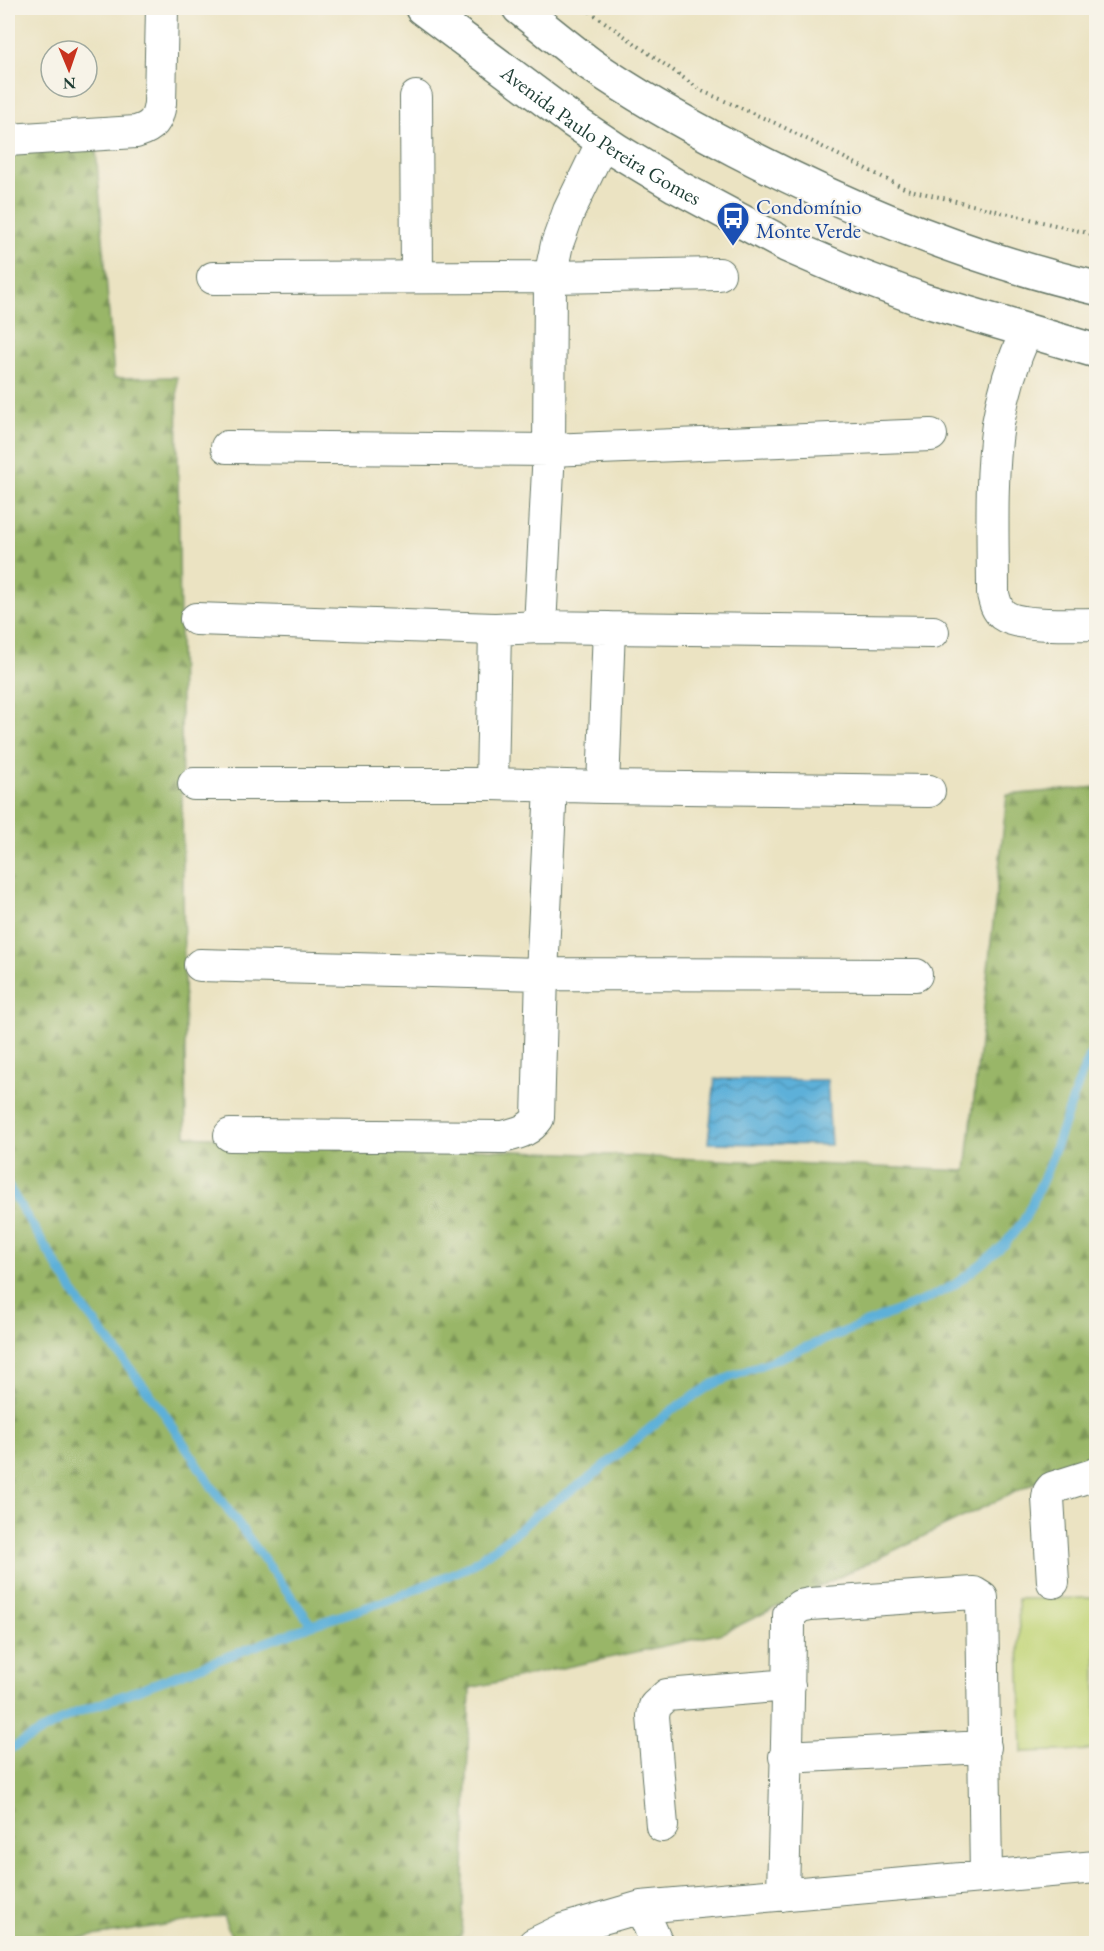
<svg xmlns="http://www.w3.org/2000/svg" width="1104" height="1951" font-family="'EB Garamond',serif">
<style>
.forest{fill:url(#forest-firs);stroke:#5c7a4e;stroke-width:1.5}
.pitch{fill:#c2d578;stroke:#708956;stroke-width:1.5}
.water{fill:url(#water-waves);stroke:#3e7686;stroke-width:1.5}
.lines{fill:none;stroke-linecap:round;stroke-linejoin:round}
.stream{stroke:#5db0d9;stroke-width:9}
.minor-casing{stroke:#676;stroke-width:34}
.major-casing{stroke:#676;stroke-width:36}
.path{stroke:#676;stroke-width:4;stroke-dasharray:1.5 4.5;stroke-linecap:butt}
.minor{stroke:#fff;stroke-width:32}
.major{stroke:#fff;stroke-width:33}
.labels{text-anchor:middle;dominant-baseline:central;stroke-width:4.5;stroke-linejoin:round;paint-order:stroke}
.street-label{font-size:21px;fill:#1f3d34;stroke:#f7f3e8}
.transit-label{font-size:21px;fill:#164399;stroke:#f7f3e8;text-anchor:start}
</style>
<defs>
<pattern id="forest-firs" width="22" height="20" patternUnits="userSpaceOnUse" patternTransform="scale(1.5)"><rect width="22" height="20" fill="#99b668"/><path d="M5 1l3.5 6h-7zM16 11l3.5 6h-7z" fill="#7c9556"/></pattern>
<pattern id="water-waves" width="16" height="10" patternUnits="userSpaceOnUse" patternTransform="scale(1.5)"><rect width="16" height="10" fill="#5db0d9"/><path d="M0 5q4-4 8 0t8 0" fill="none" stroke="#4c90b1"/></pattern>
</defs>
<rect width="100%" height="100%" fill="#f7f3e8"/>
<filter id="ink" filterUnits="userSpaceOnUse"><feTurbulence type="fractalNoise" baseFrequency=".0167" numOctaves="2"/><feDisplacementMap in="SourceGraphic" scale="12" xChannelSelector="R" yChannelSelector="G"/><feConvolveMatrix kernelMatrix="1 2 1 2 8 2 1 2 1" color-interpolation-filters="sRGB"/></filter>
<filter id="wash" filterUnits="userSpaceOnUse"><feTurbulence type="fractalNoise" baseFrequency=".008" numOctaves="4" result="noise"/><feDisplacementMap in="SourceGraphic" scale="24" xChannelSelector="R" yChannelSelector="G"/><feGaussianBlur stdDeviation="1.35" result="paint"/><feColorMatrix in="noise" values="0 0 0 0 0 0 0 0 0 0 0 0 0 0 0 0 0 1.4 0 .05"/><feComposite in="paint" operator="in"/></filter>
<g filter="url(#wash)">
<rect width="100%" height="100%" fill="#ebe3c2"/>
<path class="forest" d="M8 149H96L114 378 177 377 186 1136 966 1171 1007 795 1096 787V1453L723 1633 470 1688 462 1936 433 1944 234 1943 223 1916 48 1943 8 1944Z"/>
<path class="pitch" d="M1096 1598V1750L1022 1752 1018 1599Z"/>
<path class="water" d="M715 1079 827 1080 831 1145 708 1143Z"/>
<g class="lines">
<path class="stream" d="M8 1186 82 1306 162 1410 218 1496 312 1625
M8 1750 73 1714 312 1625 395 1598 470 1566 515 1533 538 1513 591 1477 672 1410 713 1384 927 1299 954 1285 971 1272 1004 1245 1024 1220 1046 1173 1082 1074 1096 1043"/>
</g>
</g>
<g filter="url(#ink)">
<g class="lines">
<g class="minor-casing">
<path id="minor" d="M416 97 417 277
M8 140 136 132C153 127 158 120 160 103L162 8
M213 278 550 277 719 274
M1026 332C1013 361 1003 393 998 424 990 480 993 538 993 594 995 602 996 609 1003 615 1019 627 1075 624 1096 624
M227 447 549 450 931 435
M196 619 495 629
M540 627 609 628 603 787 492 784 495 629Z
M540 627 549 450 550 277 557 244 569 211 603 141
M609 628 933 632
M194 784H492
M603 787 929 791
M200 965 542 974 916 975
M230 1135 503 1137C518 1133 529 1131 538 1118L542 974 551 786
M1053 1582 1048 1498 1049 1492 1052 1488 1096 1474
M785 1757 985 1747
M662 1826 653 1716 655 1706 667 1695 789 1685
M783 1895C785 1801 789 1708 789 1615L800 1606 810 1604 974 1593 982 1598 986 1877
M534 1944 565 1929 641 1907
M657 1944 641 1907 1096 1867"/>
</g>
<g class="major-casing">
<g id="major">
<path id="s1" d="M422 8 573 121 618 151 676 186 786 245 846 271 923 300 1096 351"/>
<path d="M519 8C542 26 566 46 590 64 636 96 686 124 736 150 850 209 971 259 1096 288"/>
</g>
</g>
<path class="path" d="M585 8 702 91 775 123 906 189 1096 235"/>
<use href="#minor" class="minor"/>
<use href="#major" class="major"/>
</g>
</g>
<defs>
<g id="bus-pin" transform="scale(1.725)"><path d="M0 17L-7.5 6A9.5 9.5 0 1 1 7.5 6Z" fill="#1a4fb4" stroke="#f7f3e8"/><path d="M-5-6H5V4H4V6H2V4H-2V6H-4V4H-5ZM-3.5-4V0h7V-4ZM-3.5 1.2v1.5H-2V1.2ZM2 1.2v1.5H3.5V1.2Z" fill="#fff"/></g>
</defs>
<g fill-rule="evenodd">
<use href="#bus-pin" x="733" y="218"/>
</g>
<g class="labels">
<g class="street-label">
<text stroke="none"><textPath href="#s1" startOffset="220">Avenida Paulo Pereira Gomes</textPath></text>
</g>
<g class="transit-label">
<text x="756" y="206">Condomínio<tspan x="756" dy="24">Monte Verde</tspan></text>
</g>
</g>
<rect width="1104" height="1951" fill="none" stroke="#f7f3e8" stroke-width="30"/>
<g transform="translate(69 69) rotate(178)"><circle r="28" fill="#f7f3e8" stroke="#a1aaa0" stroke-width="1.5"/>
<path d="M0-4.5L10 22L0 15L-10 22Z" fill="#c8321e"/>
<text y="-9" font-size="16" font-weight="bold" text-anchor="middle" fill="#1f3d34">N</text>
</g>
</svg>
